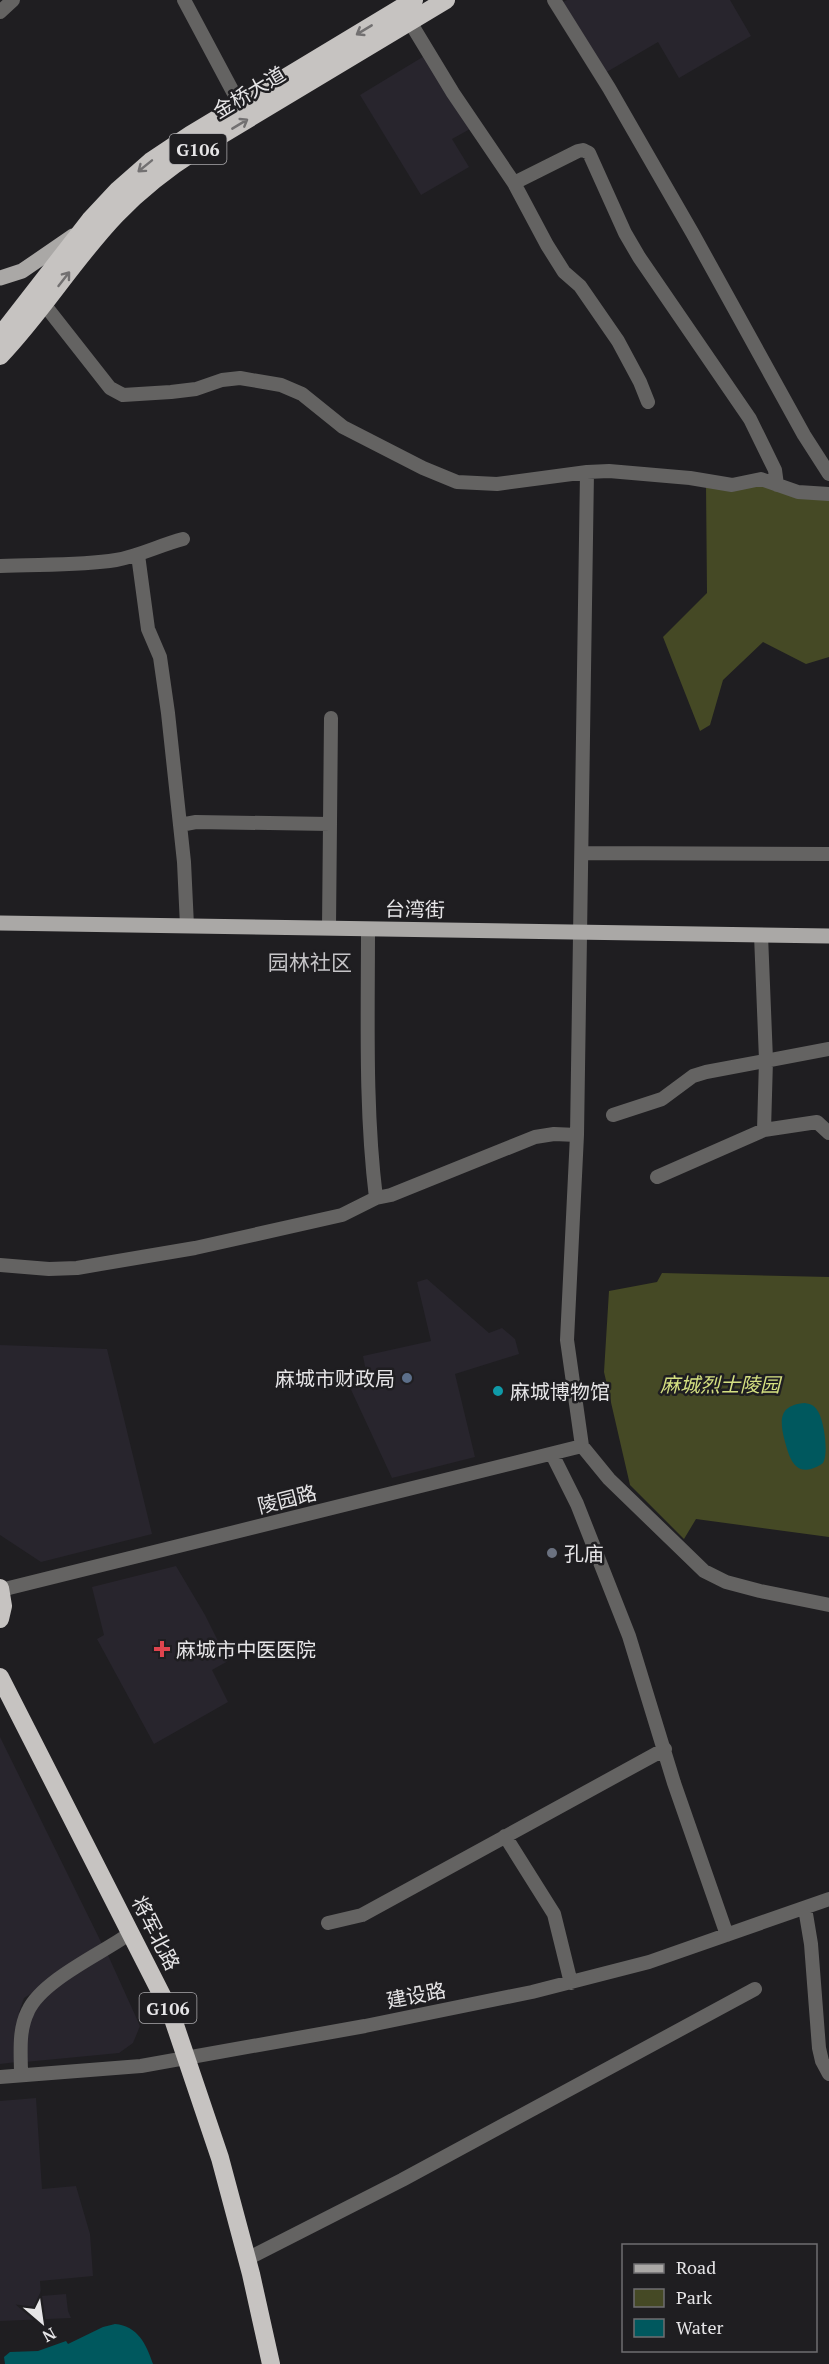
<svg xmlns="http://www.w3.org/2000/svg" width="829" height="2364" font-family="'PT Serif','Noto Sans SC',serif">
<style>
.built{fill:#28252d}
.green{fill:#454925}
.water{fill:#00585e}
.lines{fill:none;stroke-linecap:round;stroke-linejoin:round}
.minor{stroke:#646362;stroke-width:14}
.major{stroke:#aaa8a6;stroke-width:15}
.highway{stroke:#c6c3c1;stroke-width:18}
.oneway{stroke:#727071}
.service-dot{fill:#5c6f8a;stroke:#1f1e21;stroke-width:2}
.culture-dot{fill:#0f9aa8;stroke:#1f1e21;stroke-width:2}
.worship-dot{fill:#6b7280;stroke:#1f1e21;stroke-width:2}
.health-dot{fill:#e0444e;stroke:#1f1e21;stroke-width:2}
.labels{text-anchor:middle;dominant-baseline:central;stroke-width:5;stroke-linejoin:round;paint-order:stroke}
.shield{fill:#1f1e21;stroke:#aaa9ac;stroke-width:1.5}
.shield-label{font-size:18px;font-weight:bold;fill:#e6e5e7}
.street-label{font-size:20px;fill:#e6e5e7;stroke:#1f1e21}
.poi-label{font-size:20px;fill:#e6e5e7;stroke:#1f1e21;text-anchor:start}
.park-label{font-size:20px;font-style:italic;fill:#d4df81;stroke:#1f1e21}
.neighbourhood-label{font-size:21px;fill:#c5c4c7;stroke:#1f1e21}
</style>
<rect width="100%" height="100%" fill="#1f1e21"/>
<path class="built" d="M567 0H730L751 36 679 78 658 42 605 73 563 2Z
M426 55 470 129 452 139 469 167 421 195 360 95Z
M427 1279 489 1333 502 1328 515 1339 519 1354 455 1374 475 1457 392 1478 347 1381 367 1376 363 1356 431 1341 417 1282Z
M0 1345 107 1349 152 1534 41 1562 0 1535Z
M176 1566 205 1615 228 1661 212 1670 228 1702 154 1744 97 1639 104 1635 92 1587Z
M0 1737 104 1948 24 1998 19 2012 17 2062 0 2064Z
M107 1953 140 2026 133 2043 119 2053 25 2062 29 2017 57 1985Z
M36 2098 42 2189 76 2186 90 2234 93 2276 40 2281 41 2296 66 2294 68 2311 71 2318 0 2321V2101Z"/>
<path class="green" d="M757 482 829 497V657L806 664 763 642 723 680 710 725 700 731 663 637 707 593 706 484Z
M662 1273 829 1277V1537L696 1519 684 1539 630 1485 604 1372 609 1291 657 1282Z"/>
<path class="water" d="M805 1403C810 1404 814 1405 817 1410 824 1419 829 1453 823 1463 819 1466 816 1467 811 1469 792 1474 788 1452 784 1438 779 1417 781 1405 805 1403Z
M115 2324C138 2326 146 2344 153 2364H5L4 2357 10 2352 38 2351 66 2341 68 2344 103 2327Z"/>
<g class="lines">
<path class="minor" d="M184 0 240 105
M554 0 609 88 693 234 804 435 829 474
M0 12 13 0
M410 22 453 93 514 183 547 245 564 272 580 286 618 341 640 382 648 402
M514 183 578 151 583 150 589 153 625 233 639 257 750 419 775 470 777 485
M44 304 110 388 123 395 171 392 196 389 222 380 240 378 281 385 302 394 343 427 423 468 457 482 497 484 587 472 609 471 690 478 732 485 761 479 798 492 829 494
M587 472 577 1135 567 1340 582 1446 609 1479 704 1571 726 1582 760 1591 829 1605
M138 555 148 629 160 657 168 713 184 862 187 926
M0 566C38 564 79 566 116 560 139 556 160 545 183 539
M180 825 196 822 330 824
M582 853 829 854
M329 928 331 718
M368 929C368 1019 365 1109 376 1198
M761 935 766 1060 764 1130
M613 1115 662 1099 693 1076 706 1072 829 1049
M657 1177 764 1130 817 1122 829 1133
M0 1265 49 1269 77 1268 195 1248 342 1215 376 1198 391 1195 535 1137 554 1134 577 1135
M552 1454 577 1504 629 1636 674 1783 727 1935
M1 1590 582 1446
M505 1836 554 1914 571 1983
M805 1908 811 1944 819 2048 822 2061 829 2074
M328 1923 362 1915 665 1749
M21 2075C21 2054 18 2031 28 2011 41 1982 96 1956 123 1938
M0 2077 141 2066 365 2026 532 1992 649 1962 829 1899
M247 2259 402 2180 755 1989"/>
<path class="major" d="M0 278 22 271 73 236
M0 923 829 936"/>
<path class="highway" d="M0 336 90 220 118 190 151 161 190 135 414 0
M0 356C42 312 74 259 116 215 141 189 168 168 198 149L446 0
M0 1588 3 1606 0 1619
M0 1677 171 2013 220 2158 251 2274 271 2364"/>
</g>
<defs><path id="oneway-shaft" d="M-6 0H5M1.5-3L5.5 0L1.5 3" fill="none" stroke-width="1.6" stroke-linecap="round" stroke-linejoin="round" transform="scale(1.5)"/></defs>
<g class="oneway">
<use href="#oneway-shaft" transform="translate(364 30) rotate(149)"/>
<use href="#oneway-shaft" transform="translate(240 124) rotate(-31)"/>
<use href="#oneway-shaft" transform="translate(145 166) rotate(141)"/>
<use href="#oneway-shaft" transform="translate(64 279) rotate(-52)"/>
</g>
<circle class="service-dot" cx="407" cy="1378" r="6"/>
<circle class="culture-dot" cx="498" cy="1391" r="6"/>
<circle class="worship-dot" cx="552" cy="1553" r="6"/>
<path class="health-dot" d="M159 1640h6v6h6v6h-6v6h-6v-6h-6v-6h6z"/>
<g class="labels">
<g class="shield">
<rect x="169.5" y="134" width="57" height="30" rx="4.5"/>
<rect x="139.5" y="1993" width="57" height="30" rx="4.5"/>
</g>
<g class="shield-label">
<text x="198" y="149">G106</text>
<text x="168" y="2008">G106</text>
</g>
<g class="street-label">
<text transform="translate(249 92) rotate(-31)">金桥大道</text>
<text transform="translate(415 909) rotate(1)">台湾街</text>
<text transform="translate(287 1499) rotate(-14)">陵园路</text>
<text transform="translate(156 1933) rotate(63)">将军北路</text>
<text transform="translate(416 1995) rotate(-11)">建设路</text>
</g>
<g class="poi-label">
<text x="395" y="1378" text-anchor="end">麻城市财政局</text>
<text x="510" y="1391">麻城博物馆</text>
<text x="564" y="1553">孔庙</text>
<text x="176" y="1649">麻城市中医医院</text>
</g>
<g class="park-label">
<text x="720" y="1384">麻城烈士陵园</text>
</g>
<g class="neighbourhood-label">
<text x="310" y="962">园林社区</text>
</g>
</g>
<rect x="622" y="2244" width="195" height="108" fill="#1f1e21" stroke="#6f6e70" stroke-width="1.5"/>
<rect x="634" y="2264" width="30" height="9" fill="#aaa8a6" stroke="#6f6e70" stroke-width="1.5"/>
<text x="676" y="2274" font-size="18" fill="#e6e5e7">Road</text>
<rect x="634" y="2289" width="30" height="18" fill="#454925" stroke="#6f6e70" stroke-width="1.5"/>
<text x="676" y="2304" font-size="18" fill="#e6e5e7">Park</text>
<rect x="634" y="2319" width="30" height="18" fill="#00585e" stroke="#6f6e70" stroke-width="1.5"/>
<text x="676" y="2334" font-size="18" fill="#e6e5e7">Water</text>
<g transform="translate(42 2322) rotate(151)" stroke="#1f1e21" stroke-width="4.5" paint-order="stroke">
<path d="M0-4.5L10 22L0 15L-10 22Z" fill="#e6e5e7"/>
<text y="-9" font-size="16" font-weight="bold" text-anchor="middle" fill="#e6e5e7">N</text>
</g>
</svg>
